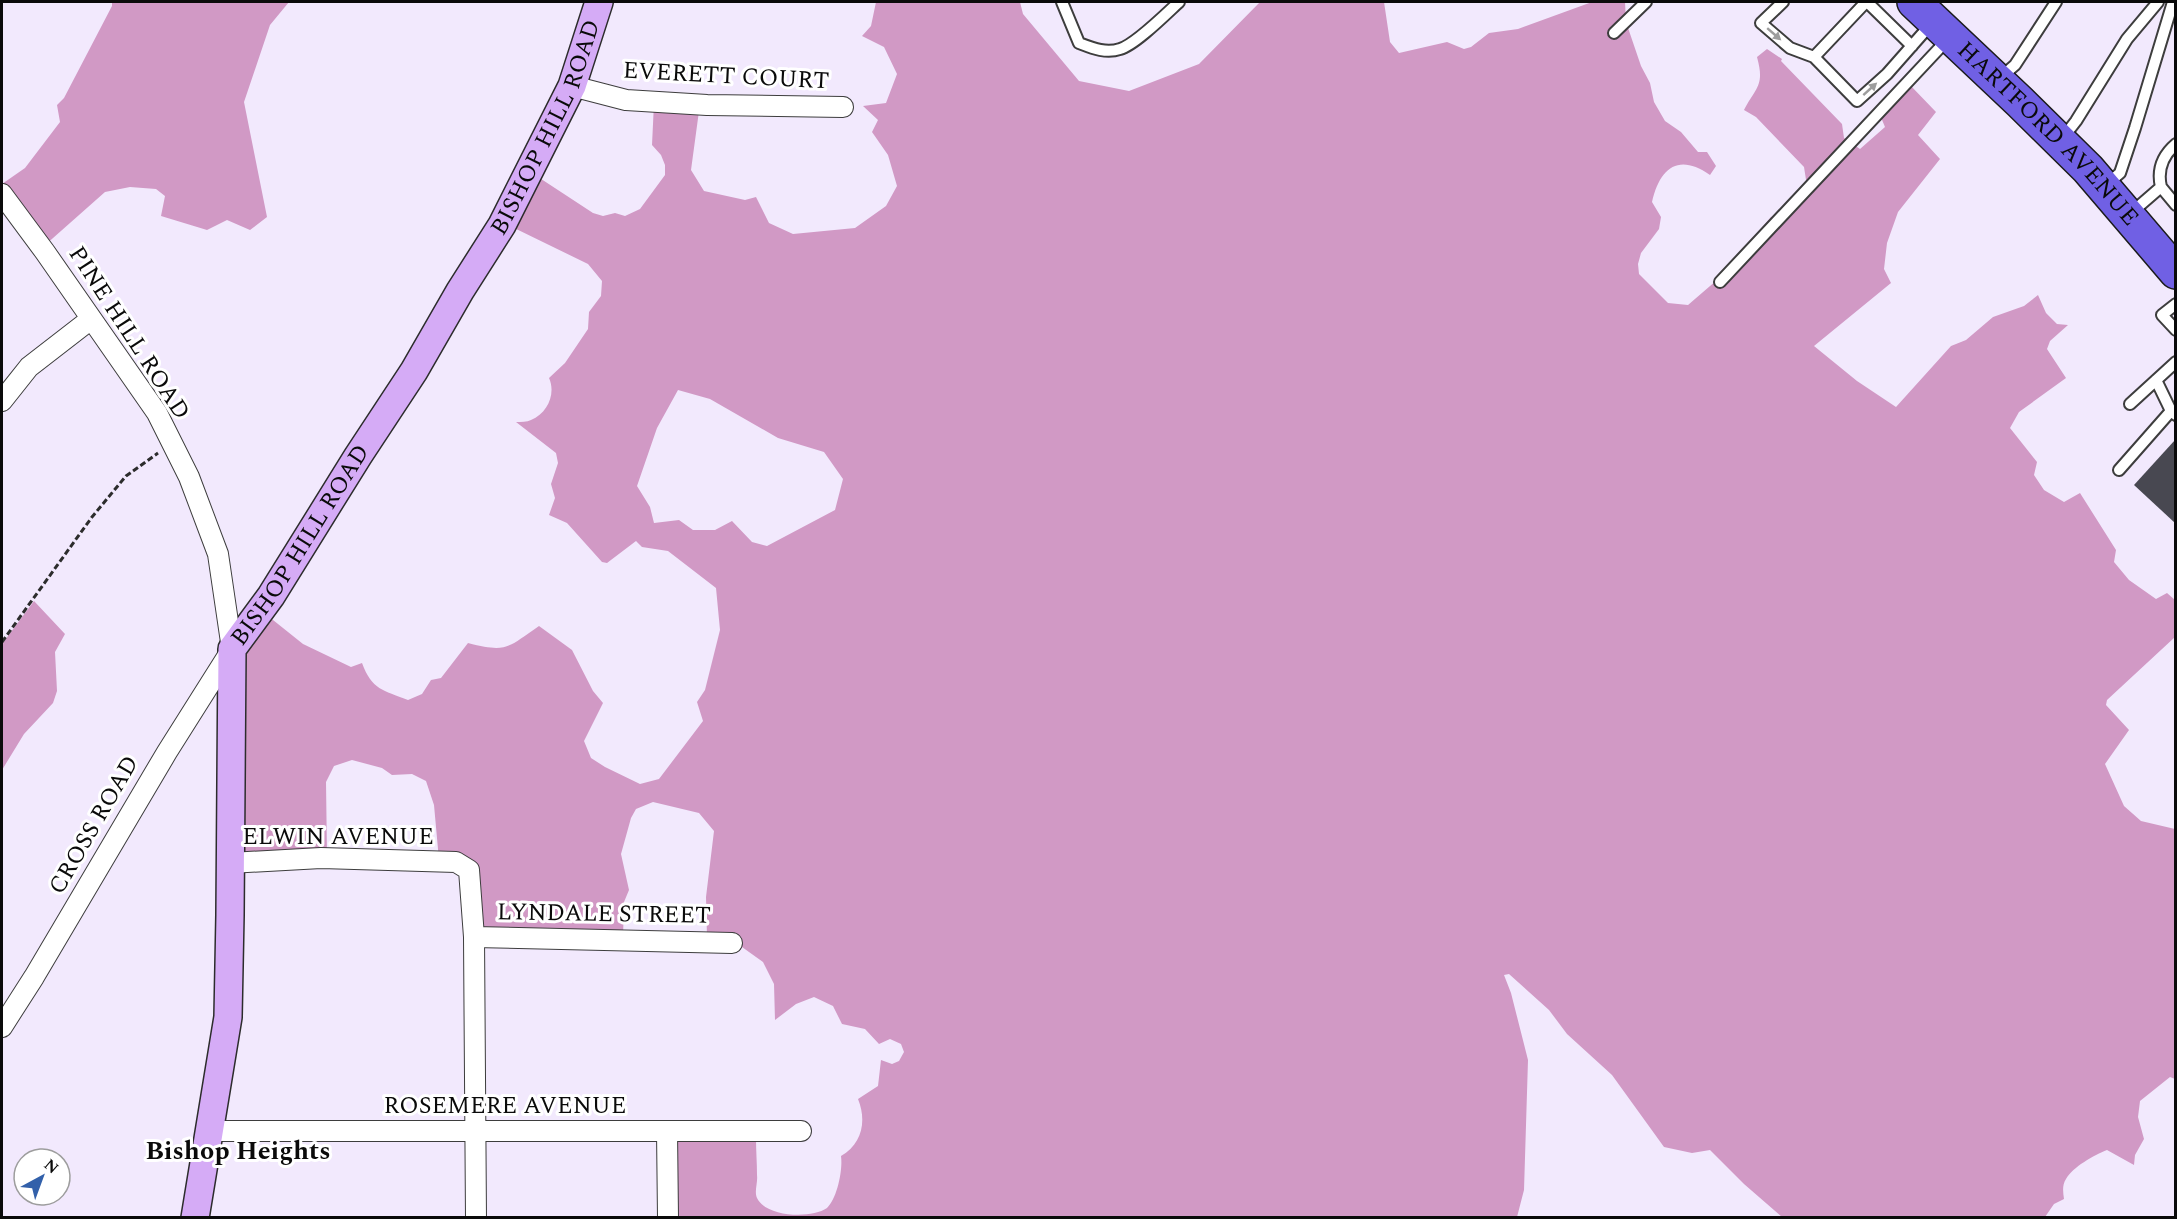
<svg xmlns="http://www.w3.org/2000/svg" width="2177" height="1219" font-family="Spectral,serif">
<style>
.forest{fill:#d199c5;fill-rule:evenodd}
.building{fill:#484851}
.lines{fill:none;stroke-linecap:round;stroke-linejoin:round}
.lane-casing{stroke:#3d3d3d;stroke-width:14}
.street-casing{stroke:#3d3d3d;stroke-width:22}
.secondary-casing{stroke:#2c2c2c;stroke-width:30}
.highway-casing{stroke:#1b1b1b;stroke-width:36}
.path{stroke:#2c2c2c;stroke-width:3;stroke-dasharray:6 3;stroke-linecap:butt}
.lane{stroke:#fff;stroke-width:10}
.street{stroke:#fff;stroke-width:20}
.secondary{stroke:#d5abf6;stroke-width:27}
.highway{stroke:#7060e4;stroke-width:33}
.oneway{fill:#9d9d9d}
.labels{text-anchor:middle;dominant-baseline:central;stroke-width:6;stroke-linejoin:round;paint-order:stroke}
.street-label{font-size:24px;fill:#0a0a0a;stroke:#fff}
.neighbourhood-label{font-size:26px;font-weight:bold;fill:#0a0a0a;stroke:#fff}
</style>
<rect width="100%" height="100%" fill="#f2e9fd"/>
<path class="forest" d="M112 2H289L270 25 244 102 267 217 250 230 227 220 207 230 161 216 165 196 156 189 130 187 105 192 44 246 2 192V184L25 168 60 122 57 105 64 98 112 6Z
M876 2H1020L1023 14 1079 81 1129 91 1199 64 1260 2H1384L1390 42 1399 53 1447 42 1464 49 1471 47 1489 33 1518 29 1592 2H1625L1626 22 1641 66 1650 83 1654 102 1665 121 1681 132 1698 152H1707L1716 166 1710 175C1679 153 1660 167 1652 202L1661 217 1659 229 1641 253 1638 264 1639 274 1668 303 1688 305 1717 280 1771 217 1789 211 1807 186 1804 167 1756 117 1744 110C1756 87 1765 86 1757 57L1767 49 1782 59 1781 61 1842 124 1844 138 1860 149 1885 127 1880 115 1910 85 1936 112 1918 135 1940 159 1898 212 1887 243 1884 269 1891 283 1814 346 1857 381 1896 407 1951 346 1966 340 1993 317 2024 306 2038 295 2046 313 2057 324 2068 325 2050 341 2047 349 2066 378 2019 412 2010 428 2037 462 2034 475 2044 490 2064 502 2080 493 2116 550 2114 562 2129 580 2156 599 2167 593 2175 600V637L2107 700 2106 705 2129 730 2105 764 2124 806 2141 821 2175 829 2176 865 2174 868 2176 875 2175 1079 2170 1077 2140 1101 2138 1117 2144 1139 2135 1155 2134 1165 2107 1150C2094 1155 2073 1167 2066 1179 2062 1185 2063 1192 2064 1199L2054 1204 2045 1217H1782L1744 1184 1710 1150 1692 1153 1664 1147 1612 1075 1567 1034 1549 1010 1509 974 1504 975 1511 993 1528 1060 1524 1190 1517 1217H669L668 1138H756C756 1151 757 1163 757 1175 758 1183 754 1191 757 1198 766 1217 811 1219 827 1208 837 1199 843 1170 841 1156 862 1144 867 1121 858 1099L878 1086 881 1060 892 1064 899 1061 904 1052 901 1044 890 1039 879 1044 865 1029 842 1024 833 1006 814 997 796 1004 775 1020 774 984 763 962 735 942 707 938 706 897 714 831 699 813 653 802 636 809 631 818 621 854 629 890 624 902 623 937 477 936 470 872 439 860 434 805 426 781 412 774 392 775 382 768 352 760 334 766 326 782 327 856 234 862 233 676 263 612 303 644 351 667 362 663C372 690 383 690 408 700L422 694 431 680 441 678 468 643C507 653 507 648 539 626L572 650 593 691 603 703 584 741 591 758 605 767 640 784 659 779 703 721 697 702 705 690 720 630 716 588 668 551 642 547 636 541 607 563 602 562 567 523 549 515 555 498 551 484 558 463 556 453 516 422C521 422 527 422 531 420 548 413 556 393 549 378L565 363 588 329 589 312 601 296 602 281 588 264 506 224 532 173 593 213 603 216 615 213 625 216 640 209 665 175V165L661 155 652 145 654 103 699 111 691 170 704 191 745 200 756 197 769 223 793 234 855 228 886 206 897 186 888 155 872 132 878 120 863 106 886 103 897 74 884 47 862 36 871 26ZM678 390 710 399 778 438 824 452 843 479 835 510 767 546 752 542 732 521 715 530H693L679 520 654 523 650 507 637 486 657 428Z
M34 601 65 634 55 652 57 691 53 703 24 734 2 770V644Z"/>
<path class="building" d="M2175 440V523L2134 485Z"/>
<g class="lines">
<g class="lane-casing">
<path id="lane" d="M1062 2 1079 43C1092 48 1106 54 1120 49 1135 45 1167 13 1179 2
M1783 2 1761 23 1790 48 1814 57 1857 101 1887 74 1932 23
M1867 2 1912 46
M1614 33 1646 2
M1814 57 1866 2
M2000 78 2015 65 2056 2
M2062 139 2076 121 2127 39 2158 2
M2106 185 2120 173 2135 128 2173 2
M2161 187 2176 205
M2131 213 2161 187C2157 170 2162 156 2176 144
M1720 282 1948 39
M2176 304 2162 315 2176 330
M2156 380 2171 411 2176 415
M2130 404 2176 362
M2119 470 2171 411"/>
</g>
<g class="street-casing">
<path id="street" d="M572 86 626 100 707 105 843 107
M2 194 45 252 157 413 189 477 218 554 232 649 167 752 34 977 2 1027
M2 401 29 367 91 319
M230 863 321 858 456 862 469 870 474 937 476 1218
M474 937 732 943
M209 1131H801
M667 1131 668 1218"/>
</g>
<g class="secondary-casing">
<g id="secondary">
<path id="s1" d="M195 1218 228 1017 230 915 232 649 271 596 358 456 414 371 460 291 502 225 572 86 599 2"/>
</g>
</g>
<g class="highway-casing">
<g id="highway">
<path id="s2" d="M1914 2 2020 102 2088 169 2176 272"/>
</g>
</g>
<path class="path" d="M2 642 92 517 126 476 158 453"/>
<use href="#lane" class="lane"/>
<use href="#street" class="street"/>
<use href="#secondary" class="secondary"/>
<use href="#highway" class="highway"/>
</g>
<defs><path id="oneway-solid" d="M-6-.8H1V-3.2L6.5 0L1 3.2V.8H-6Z" transform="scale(1.5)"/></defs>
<g class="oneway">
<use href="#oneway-solid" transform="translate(1774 34) rotate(41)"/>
<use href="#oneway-solid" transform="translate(1870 89) rotate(-42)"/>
</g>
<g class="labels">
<g class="street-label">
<text transform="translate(726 76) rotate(3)">EVERETT COURT</text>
<text stroke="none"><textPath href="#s1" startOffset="1182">BISHOP HILL ROAD</textPath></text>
<text stroke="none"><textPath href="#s2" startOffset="188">HARTFORD AVENUE</textPath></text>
<text transform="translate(129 333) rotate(57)">PINE HILL ROAD</text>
<text stroke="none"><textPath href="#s1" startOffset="696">BISHOP HILL ROAD</textPath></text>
<text transform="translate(94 825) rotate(-60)">CROSS ROAD</text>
<text x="338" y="837">ELWIN AVENUE</text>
<text transform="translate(604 914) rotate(1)">LYNDALE STREET</text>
<text x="505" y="1106">ROSEMERE AVENUE</text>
</g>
<g class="neighbourhood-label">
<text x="238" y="1151">Bishop Heights</text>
</g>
</g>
<rect width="2177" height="1219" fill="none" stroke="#0a0a0a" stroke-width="6"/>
<g transform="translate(42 1177) rotate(41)"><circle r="28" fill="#ffffff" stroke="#9d9d9d" stroke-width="1.5"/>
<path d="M0-4.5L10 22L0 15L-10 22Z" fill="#3260aa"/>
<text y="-9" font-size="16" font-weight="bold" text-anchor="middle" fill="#0a0a0a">N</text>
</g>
</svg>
